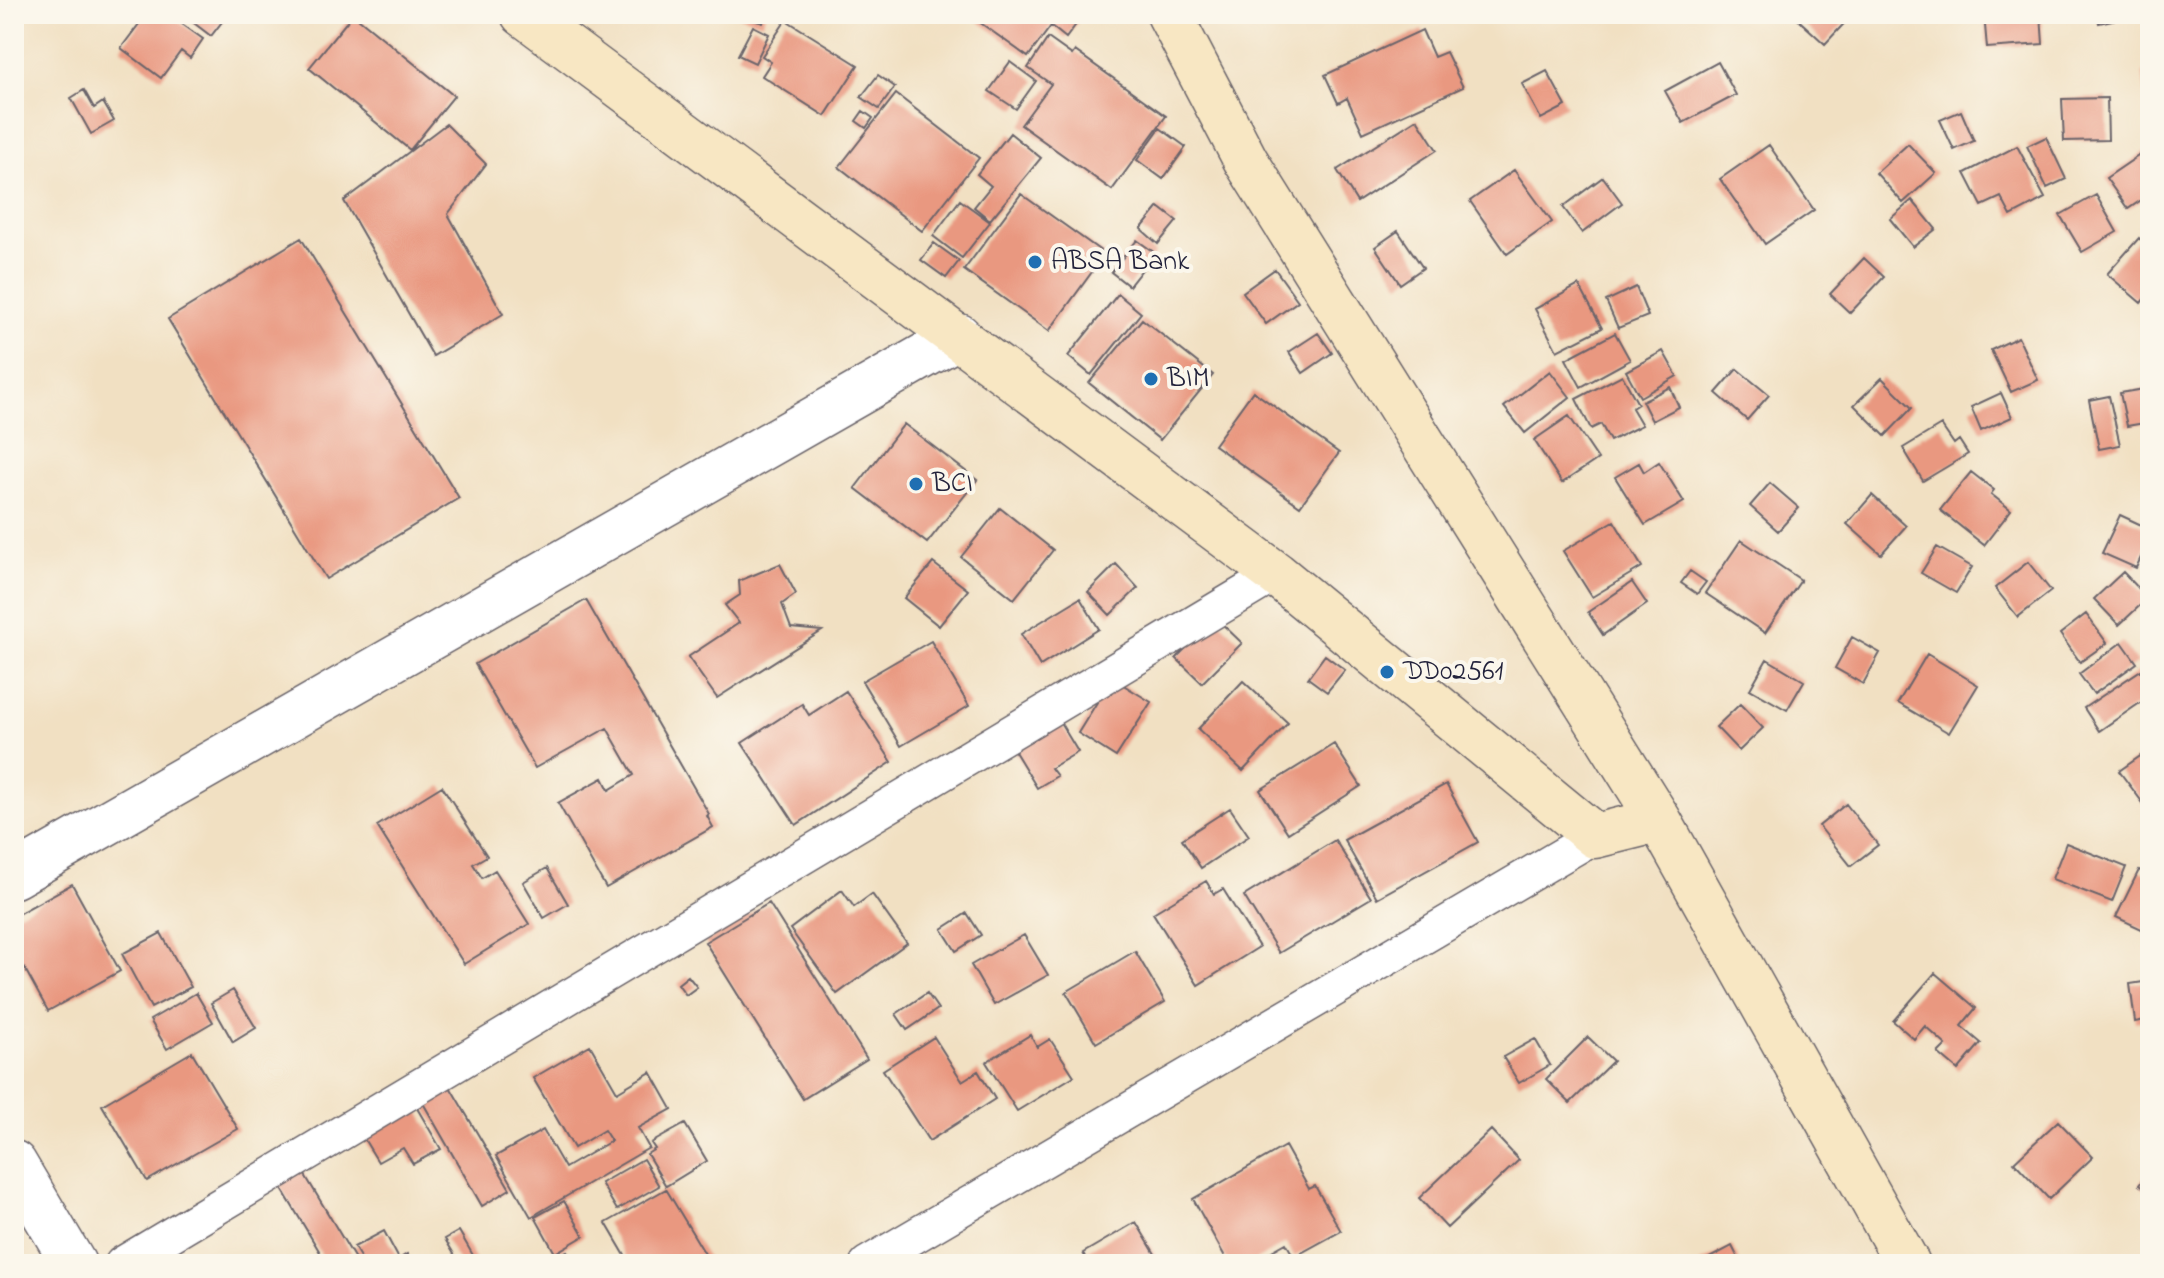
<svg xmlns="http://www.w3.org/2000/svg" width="2164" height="1278" font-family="'Indie Flower',sans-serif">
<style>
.building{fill:#e99880}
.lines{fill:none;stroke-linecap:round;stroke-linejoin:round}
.minor-casing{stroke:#6a646a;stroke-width:37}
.tertiary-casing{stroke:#6a646a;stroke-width:47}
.secondary-casing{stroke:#6a646a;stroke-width:47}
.minor{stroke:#fff;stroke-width:34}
.tertiary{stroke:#fff;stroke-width:44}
.secondary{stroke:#f8e7c3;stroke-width:44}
.poi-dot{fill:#1f6fb2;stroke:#fbf7ec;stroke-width:3}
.labels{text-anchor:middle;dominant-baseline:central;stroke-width:8;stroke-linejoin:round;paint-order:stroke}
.poi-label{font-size:28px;fill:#22223b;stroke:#fbf7ec;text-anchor:start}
</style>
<rect width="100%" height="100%" fill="#fbf7ec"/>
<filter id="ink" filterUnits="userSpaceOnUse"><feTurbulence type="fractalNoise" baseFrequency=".0125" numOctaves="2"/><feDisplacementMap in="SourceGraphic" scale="16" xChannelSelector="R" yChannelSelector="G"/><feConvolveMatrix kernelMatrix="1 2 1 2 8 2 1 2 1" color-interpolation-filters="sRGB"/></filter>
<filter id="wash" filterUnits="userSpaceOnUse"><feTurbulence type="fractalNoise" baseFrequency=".006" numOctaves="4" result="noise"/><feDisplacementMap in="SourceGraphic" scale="32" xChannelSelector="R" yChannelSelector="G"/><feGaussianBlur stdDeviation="1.8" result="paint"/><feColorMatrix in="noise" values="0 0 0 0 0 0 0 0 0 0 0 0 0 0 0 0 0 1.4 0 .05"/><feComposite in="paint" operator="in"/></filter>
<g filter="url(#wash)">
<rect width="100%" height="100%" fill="#f1e0c2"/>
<g id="blocks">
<path class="building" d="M133 14H168L203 39 190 58 181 51 161 78 121 48 142 20Z
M188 14H228L211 36 186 17Z
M353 14 454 96 410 150 309 68Z
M733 14H765L763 23Z
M968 14H1073L1080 19 1066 38 1051 26 1028 57Z
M1792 14H1853L1825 44Z
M1984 14H2041L2043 44 1987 48Z
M2097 14H2134V15L2099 23Z
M786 20 858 65 825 116 762 76 771 62 762 56Z
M753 26 769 34 755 63 738 55Z
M1422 30 1434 57 1446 52 1463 87 1363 133 1347 98 1338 103 1325 75Z
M1048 38 1072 55 1075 51 1166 116 1112 190 1021 125 1051 84 1028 68Z
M1010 62 1036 81 1016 109 989 91Z
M1718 62 1736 95 1683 123 1665 91Z
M1547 71 1566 106 1541 119 1522 84Z
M2150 72V111L2147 112 2143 73Z
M878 75 895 87 879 109 861 97Z
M84 90 94 108 103 102 114 121 91 134 71 98Z
M896 94 979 158 922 231 839 167Z
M2107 98 2108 140 2064 141 2062 99Z
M863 111 873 118 866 128 856 121Z
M1961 111 1974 141 1954 150 1940 120Z
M1417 119 1437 150 1357 202 1337 170Z
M446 124 486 164 448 214 503 314 433 356 344 201Z
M1160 128 1186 147 1163 179 1137 160Z
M1010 133 1041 158 990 220 974 207 991 186 977 174Z
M2046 137 2066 179 2047 188 2027 146Z
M1908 144 1936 173 1903 203 1876 173Z
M1769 145 1814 210 1765 244 1720 179Z
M2017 146 2045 198 2011 216 2001 197 1982 206 1965 173Z
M2150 148V194L2128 209 2106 178Z
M1514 170 1552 222 1507 254 1470 201Z
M1603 177 1622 203 1582 233 1563 207Z
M1021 194 1105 254 1049 331 964 270Z
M2096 195 2117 232 2082 252 2060 215Z
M960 200 990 222 962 258 933 236Z
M1912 200 1936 229 1913 247 1890 219Z
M1159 207 1177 221 1158 244 1141 229Z
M1398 231 1423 268 1400 284 1375 247Z
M301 238 459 498 326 579 168 319Z
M2139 238 2150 248V292L2141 303 2107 274Z
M1137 240 1155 253 1129 286 1111 272Z
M934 243 959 261 946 278 921 260Z
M1864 258 1884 277 1850 313 1830 294Z
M1275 269 1298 301 1266 324 1243 292Z
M1579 285 1602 328 1557 351 1535 309Z
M1636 287 1648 316 1618 328 1606 301Z
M1118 294 1141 313 1091 375 1068 356Z
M1142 319 1213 375 1160 440 1089 383Z
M1318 333 1332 353 1303 373 1289 352Z
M1615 333 1630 360 1581 387 1566 359Z
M2018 337 2038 380 2011 392 1991 350Z
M1663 351 1677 376 1640 397 1626 371Z
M1737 369 1769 395 1747 420 1716 393Z
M1550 371 1570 397 1525 433 1504 407Z
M1622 375 1638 404 1632 408 1642 425 1610 441 1601 424 1591 429 1576 399Z
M1882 378 1912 408 1885 436 1854 405Z
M1670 387 1679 407 1652 421 1642 401Z
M2150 388V422L2127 426 2120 393Z
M1253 391 1339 453 1300 506 1214 445Z
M2001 393 2012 417 1981 431 1971 407Z
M2109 396 2120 445 2099 449 2089 400Z
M1569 416 1598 459 1562 483 1534 440Z
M904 424 977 480 927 543 855 488Z
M1941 425 1954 444 1959 440 1968 454 1923 481 1903 448Z
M1659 462 1684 502 1645 525 1615 477 1639 463 1644 472Z
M1971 472 1994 490 1991 494 2011 510 1984 545 1940 510Z
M1770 483 1799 508 1778 531 1750 506Z
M1872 495 1906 526 1881 554 1847 524Z
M1000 508 1053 550 1014 599 961 557Z
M2120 515 2150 529V538L2136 568 2102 553Z
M1614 521 1642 567 1592 597 1563 551Z
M1741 540 1801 580 1765 633 1705 593Z
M1937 547 1972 567 1956 593 1921 573Z
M2028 562 2051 591 2018 617 1995 588Z
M933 563 968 590 939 626 904 598Z
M780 564 796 594 782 604 791 628 822 631 717 698 688 657 739 623 725 605 740 595 739 581Z
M1116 564 1138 588 1110 615 1088 592Z
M1690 571 1706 582 1697 594 1681 583Z
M2123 572 2148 598 2119 625 2094 599Z
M1632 582 1647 604 1603 635 1588 612Z
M1080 598 1099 629 1040 666 1021 634Z
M586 600 709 814 707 816 713 827 606 888 558 803 603 778 609 790 634 775 607 728 535 768 475 664Z
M2086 614 2107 643 2080 662 2060 634Z
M1216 618 1242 643 1202 683 1176 658Z
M1852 637 1880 653 1863 684 1835 668Z
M931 641 969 706 901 746 862 681Z
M2122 642 2137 663 2094 694 2079 674Z
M1927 654 1978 685 1949 733 1898 703Z
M1325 655 1345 670 1327 692 1308 678Z
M1767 659 1804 681 1787 710 1750 689Z
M2141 670 2150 684V696L2099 731 2084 708Z
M1112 678 1151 702 1116 757 1078 733Z
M1243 681 1288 723 1243 771 1198 729Z
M846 691 892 762 796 825 742 743 802 704 809 715Z
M1740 704 1763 728 1739 751 1716 727Z
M1060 722 1078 752 1051 768 1057 776 1037 788 1014 750Z
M1334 744 1361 786 1288 833 1260 790Z
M2142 755 2150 766V804L2146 807 2119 771Z
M1446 784 1478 842 1377 898 1344 840Z
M442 786 487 856 473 864 482 878 495 870 529 924 464 964 377 826Z
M1846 804 1878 845 1851 866 1819 826Z
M1230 808 1249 836 1201 868 1182 839Z
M1335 840 1371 898 1279 953 1244 896Z
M2066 843 2126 867 2112 902 2052 879Z
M547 868 568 904 544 918 523 882Z
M2139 870 2150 875V933L2116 917Z
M1206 881 1214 894 1223 889 1259 947 1198 985 1153 913Z
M72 884 120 971 48 1011 14 949V916Z
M842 890 854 907 872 894 907 943 837 994 790 929Z
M769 903 867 1059 803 1099 705 942Z
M967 913 981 935 956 951 942 929Z
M161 933 191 987 151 1008 122 954Z
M1024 935 1048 975 994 1005 971 965Z
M1135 951 1165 1002 1096 1043 1066 992Z
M1935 973 1976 1008 1961 1026 1981 1043 1958 1070 1938 1053 1946 1045 1925 1026 1914 1039 1893 1021Z
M688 976 697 987 686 995 678 984Z
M2150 981V1019L2135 1022 2130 984Z
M233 990 256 1028 233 1042 211 1003Z
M196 993 213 1022 167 1049 150 1020Z
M927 993 938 1009 907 1030 896 1014Z
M1030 1035 1037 1047 1050 1039 1074 1076 1017 1111 986 1062Z
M934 1037 962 1081 978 1071 995 1099 929 1141 883 1070Z
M1588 1037 1613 1061 1570 1103 1546 1079Z
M1535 1039 1550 1065 1519 1083 1503 1057Z
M590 1045 617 1092 651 1072 672 1109 638 1128 649 1148 531 1217 496 1156 543 1130 565 1168 611 1141 604 1130 574 1148 533 1078Z
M192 1052 238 1129 147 1181 102 1105Z
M446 1080 510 1189 482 1206 419 1096Z
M411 1098 441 1149 413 1164 403 1148 378 1162 358 1129Z
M2058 1121 2093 1157 2049 1199 2014 1162Z
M685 1124 707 1161 666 1186 647 1154 655 1149 651 1143Z
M1491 1130 1519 1160 1447 1228 1419 1198Z
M1285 1146 1309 1189 1315 1186 1341 1231 1294 1257 1286 1243 1249 1264H1229L1193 1199Z
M643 1159 659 1186 617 1210 601 1183Z
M299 1165 358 1264H327L276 1179Z
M2150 1170V1193L2139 1185Z
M666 1189 708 1259 700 1264H630L606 1223Z
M564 1201 584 1236 555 1253 535 1217Z
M1136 1222 1161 1264H1089L1083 1253Z
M384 1231 399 1259 407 1254 413 1264H364L354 1247Z
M459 1231 478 1264H460L445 1239Z
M1732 1246 1741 1264H1698Z
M567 1251 574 1264H545Z"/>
</g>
</g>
<g filter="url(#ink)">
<use href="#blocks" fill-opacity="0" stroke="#6a646a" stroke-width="2"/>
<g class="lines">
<g class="minor-casing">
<path id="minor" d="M122 1264 1276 574
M867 1264 1595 836"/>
</g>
<g class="tertiary-casing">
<path id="tertiary" d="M14 876 959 336
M14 1163 74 1264"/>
</g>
<g class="secondary-casing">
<path id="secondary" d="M523 14 1276 574 1595 836 1659 820
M1169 14 1246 161 1659 820 1908 1264"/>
</g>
<use href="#minor" class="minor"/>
<use href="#tertiary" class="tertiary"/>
<use href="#secondary" class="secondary"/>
</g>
</g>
<g class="poi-dot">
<circle cx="1035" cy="262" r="8"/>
<circle cx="1151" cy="379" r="8"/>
<circle cx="916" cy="484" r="8"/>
<circle cx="1387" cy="672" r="8"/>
</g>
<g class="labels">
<g class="poi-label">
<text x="1051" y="262">ABSA Bank</text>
<text x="1167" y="379">BIM</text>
<text x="932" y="484">BCI</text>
<text x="1403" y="672">DD02561</text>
</g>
</g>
<rect width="2164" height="1278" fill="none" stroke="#fbf7ec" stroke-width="48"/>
</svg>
